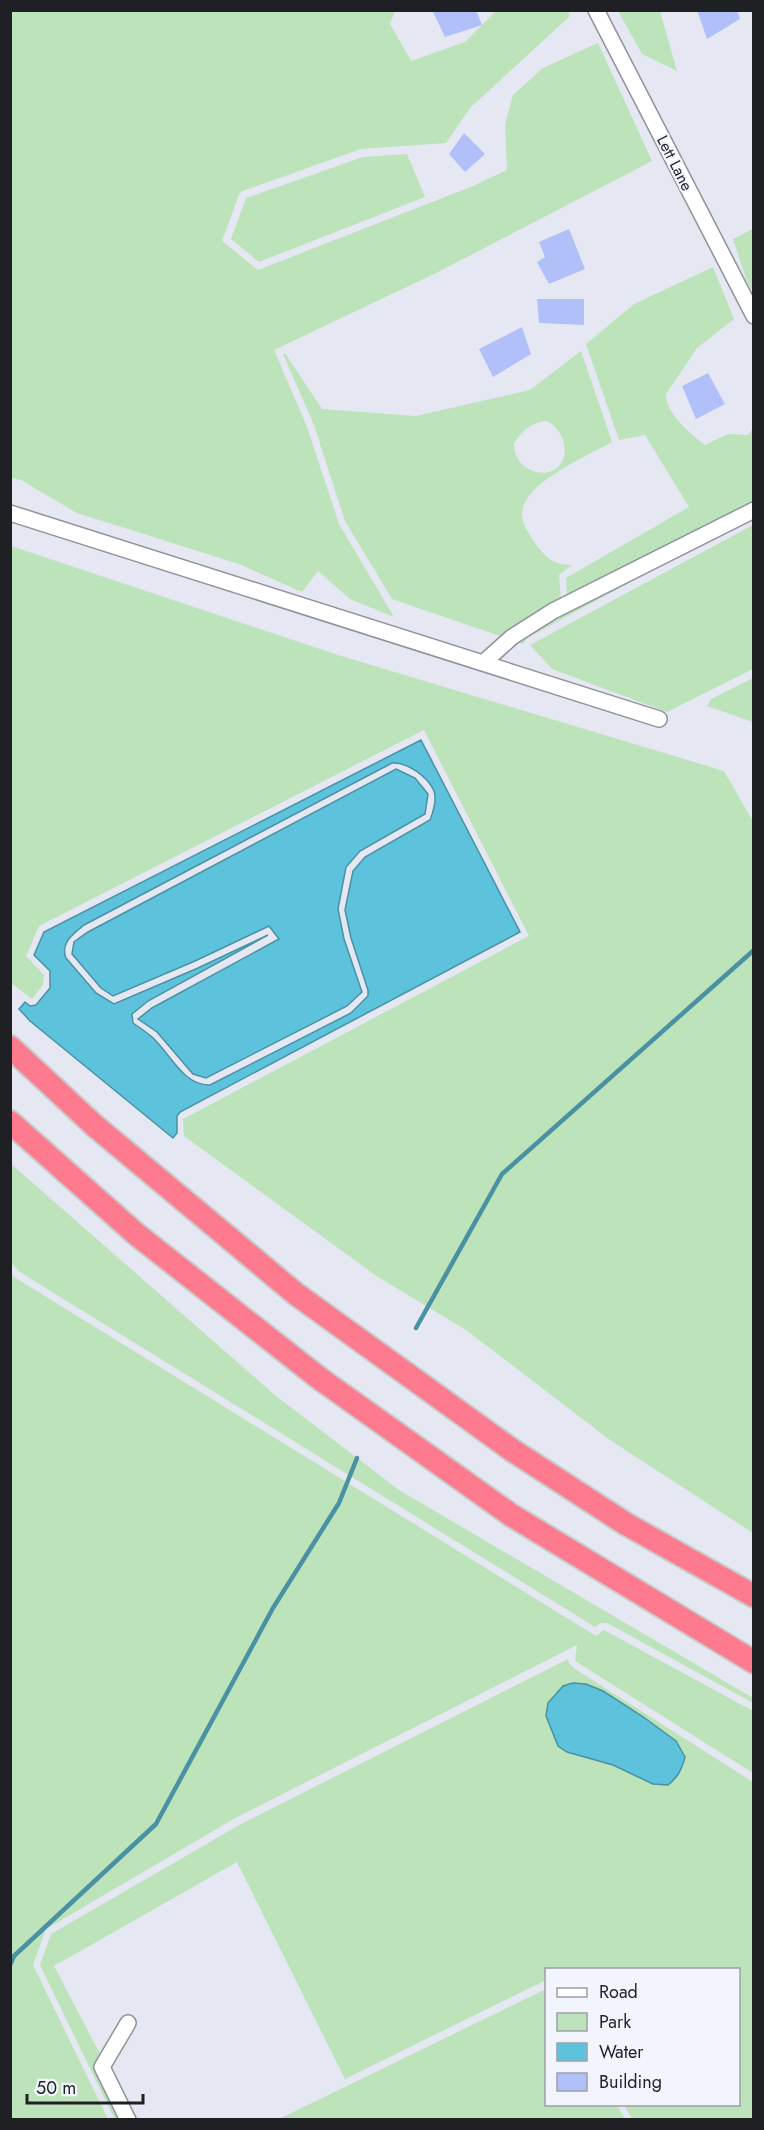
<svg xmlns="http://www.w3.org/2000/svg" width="764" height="2130" font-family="Jost,sans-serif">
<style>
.green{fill:#bce3ba;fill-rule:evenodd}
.water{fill:#5dc2dc;stroke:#4a91a4;stroke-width:1.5;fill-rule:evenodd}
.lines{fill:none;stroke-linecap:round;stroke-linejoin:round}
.stream{stroke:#4a91a4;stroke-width:4.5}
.building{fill:#b1c0f8}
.minor-casing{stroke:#8f929b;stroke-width:18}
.highway-casing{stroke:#c9c9ca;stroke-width:26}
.minor{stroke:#fff;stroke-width:15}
.highway{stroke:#fe7b8f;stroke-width:22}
.labels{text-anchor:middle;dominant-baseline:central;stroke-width:4.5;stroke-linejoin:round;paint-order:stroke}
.street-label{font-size:16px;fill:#1f2023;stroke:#f3f5fe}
</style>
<rect width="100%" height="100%" fill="#e5e8f2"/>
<path class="green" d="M10 11H395L390 24 411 61 465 42 496 11H568L570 16 470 108 446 143 361 149 240 192 222 241 258 270 473 186 507 170 505 125 513 95 543 68 598 43 652 161 436 273 274 350 307 427 339 524 394 617 350 599 318 571 302 592 239 564 77 513 21 480 11 478Z
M618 11H660L677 71 642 54Z
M407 154 425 197 259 262 231 239 246 198 363 157Z
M753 229V292L746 279 733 239Z
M713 267 734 319 697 348 666 394C665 413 691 434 705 445L728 434 748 435 753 428V502L567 597 566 578 689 507 645 435 619 440 586 344 634 304Z
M581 351 612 442C588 456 523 482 522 514 522 524 530 536 535 543 546 558 553 565 572 565L559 575 561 600 753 516 527 638 523 644 392 599 345 521 314 425 283 354 285 353 322 409 416 416 530 390ZM546 421C553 423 559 431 562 437 578 483 514 484 514 443 523 430 530 423 546 421Z
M753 525V669L667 712 552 669 530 645Z
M11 546 338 655 724 771 754 823 753 1533 610 1440 466 1330 378 1277 184 1136 183 1119 529 936 424 730 39 926 26 956 44 975 43 985 32 999 11 983Z
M753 678V722L707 706 711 699Z
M10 1163 276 1396 399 1490 753 1698V1703L607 1623H601L595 1627 18 1271 11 1262Z
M10 1273 14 1277 596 1636 604 1630 753 1711V1773L575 1661 577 1645 237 1817 46 1929 33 1965 108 2119H11Z
M568 1659 569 1663 575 1669 753 1782V2119H632L624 2105 738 2104V1970H546V1980L345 2079 237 1862 54 1966 131 2113 134 2112 138 2119 115 2120 40 1965 51 1934 241 1824ZM586 1684C625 1700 656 1727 685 1757L683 1768 675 1779 652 1784 613 1765 591 1758Z
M546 1989V2104L617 2105 625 2119H279Z"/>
<path class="water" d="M421 740 520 932 180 1112 177 1116V1133L173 1138 30 1021 19 1009 25 1002 30 1006 36 1005 50 988V971L34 955 44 932ZM392 763C408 762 428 777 434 791 437 799 433 813 430 820L365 857 353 871 345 910 351 938 368 990V996L351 1013 210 1085C183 1086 170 1053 152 1037 146 1032 139 1027 133 1023L132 1014 148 1001 268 935 198 968 114 1004 96 993 66 958C60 943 73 934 84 925Z
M396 769 415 778 428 794 425 814 360 851 346 867 338 909 344 939 362 992 347 1006 206 1078 193 1074 157 1032 138 1019 152 1008 279 939 269 926 195 961 113 996 101 988 72 954 74 942 88 932Z
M573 1683 586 1684 603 1691 642 1716 676 1741 685 1757C682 1769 678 1777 668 1785L653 1784 613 1765 567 1752 558 1746 546 1716 548 1703 563 1686Z"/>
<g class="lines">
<path class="stream" d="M416 1328 502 1174 754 950
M10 1965 14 1956 156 1824 273 1608 339 1503 357 1458"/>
</g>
<path class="building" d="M432 10H476L482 25 445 37Z
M697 10H737L740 19 707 39Z
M464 133 485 154 465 172 449 154Z
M569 229 585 269 549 284 537 262 545 257 539 242Z
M537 299H584V325L539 323Z
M522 327 531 354 493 377 479 349Z
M708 373 725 404 696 419 682 386Z"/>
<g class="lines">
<g class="minor-casing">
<path id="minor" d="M596 10 754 316
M10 513 659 719
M483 663 512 637 553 611 754 510
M128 2120 102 2067 128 2023"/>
</g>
<g class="highway-casing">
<path id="highway" d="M10 1047 95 1126 296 1294 512 1450 626 1524 754 1596
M10 1122 136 1234 319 1378 511 1515 754 1662"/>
</g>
<use href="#minor" class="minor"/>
<use href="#highway" class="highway"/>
</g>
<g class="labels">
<g class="street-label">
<text transform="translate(675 163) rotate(63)">Lett Lane</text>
</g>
</g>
<rect width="764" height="2130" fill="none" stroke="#1f2023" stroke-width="24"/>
<rect x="545" y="1968" width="195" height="138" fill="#f3f5fe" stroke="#9ea0a6" stroke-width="1.5"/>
<rect x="557" y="1988" width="30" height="9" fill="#ffffff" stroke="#9ea0a6" stroke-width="1.5"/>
<text x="599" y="1998" font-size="18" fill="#1f2023">Road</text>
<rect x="557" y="2013" width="30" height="18" fill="#bce3ba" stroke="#9ea0a6" stroke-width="1.5"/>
<text x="599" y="2028" font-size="18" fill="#1f2023">Park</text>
<rect x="557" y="2043" width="30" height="18" fill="#5dc2dc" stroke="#9ea0a6" stroke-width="1.5"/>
<text x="599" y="2058" font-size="18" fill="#1f2023">Water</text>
<rect x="557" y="2073" width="30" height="18" fill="#b1c0f8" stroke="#9ea0a6" stroke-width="1.5"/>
<text x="599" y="2088" font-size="18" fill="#1f2023">Building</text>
<path d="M27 2094v9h116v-9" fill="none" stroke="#1f2023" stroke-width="3"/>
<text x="36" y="2094" font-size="18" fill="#1f2023" stroke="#f3f5fe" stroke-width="4.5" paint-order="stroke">50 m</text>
</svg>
